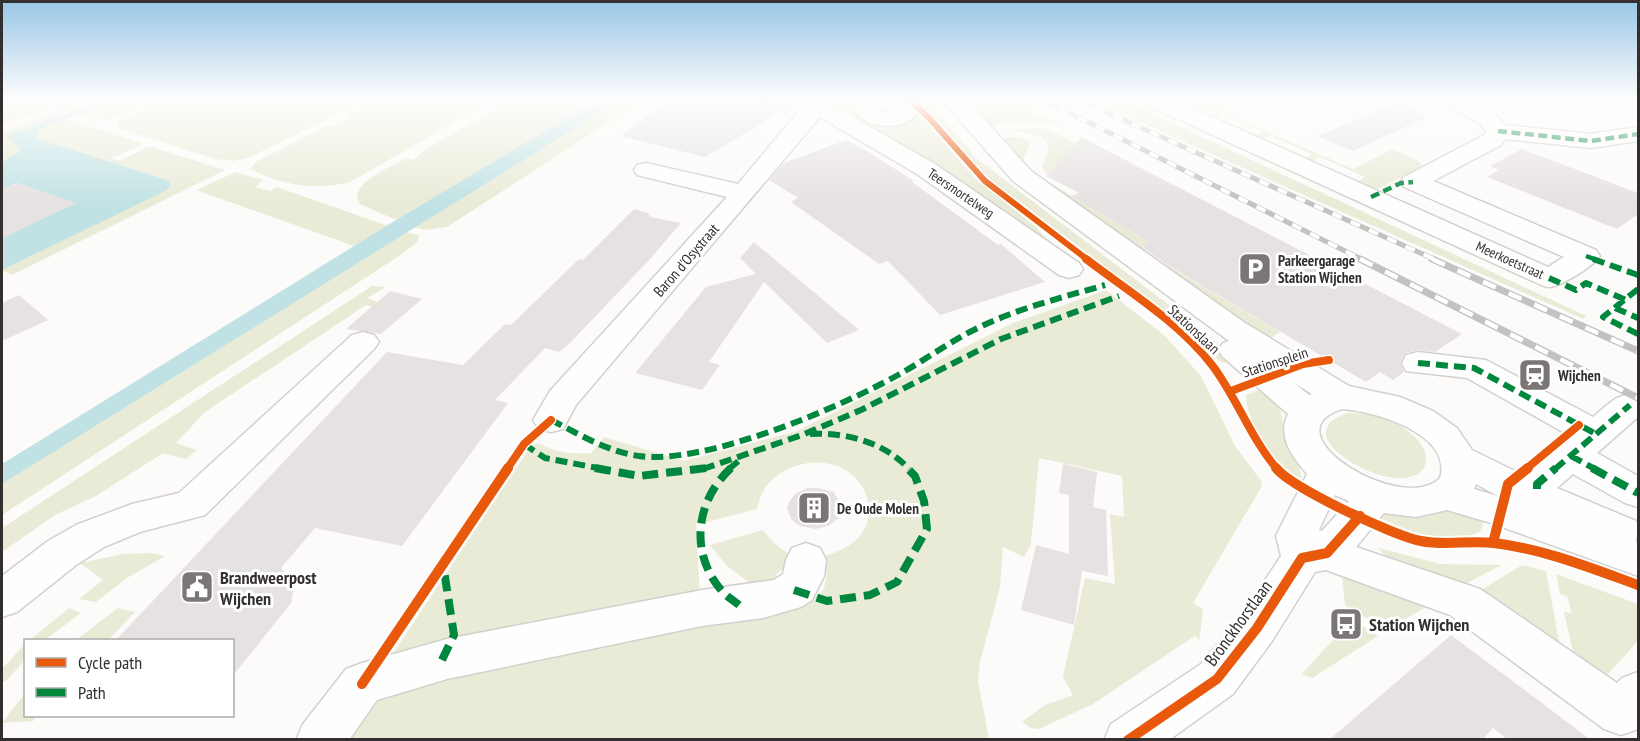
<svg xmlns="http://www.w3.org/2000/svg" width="1640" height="741" font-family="'PT Sans Narrow',sans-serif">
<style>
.green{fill:#e9ebd7}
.water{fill:#c1e2e4}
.building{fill:#e5e2e1}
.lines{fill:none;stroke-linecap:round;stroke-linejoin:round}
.minor-casing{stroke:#d3d0ce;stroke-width:3}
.minor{fill:#fffefe;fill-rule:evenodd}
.rail-far1-casing{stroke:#c2c2c2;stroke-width:5}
.rail-casing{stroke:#c2c2c2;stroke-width:7}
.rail-far1{stroke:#fff;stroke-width:4;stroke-dasharray:10;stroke-linecap:butt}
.rail{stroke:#fff;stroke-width:4.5;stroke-dasharray:14;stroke-linecap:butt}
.quiet-far2{stroke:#00873e;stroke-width:4.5;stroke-dasharray:9 4.5;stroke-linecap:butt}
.quiet-far1{stroke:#00873e;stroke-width:6;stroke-dasharray:12 6;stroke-linecap:butt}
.quiet{stroke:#00873e;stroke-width:8;stroke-dasharray:16 8;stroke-linecap:butt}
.cycleway-far2-casing{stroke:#fff;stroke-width:9}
.cycleway-far1-casing{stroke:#fff;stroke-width:11}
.cycleway-casing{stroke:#fff;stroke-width:14}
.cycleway-far2{stroke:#e8590c;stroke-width:6}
.cycleway-far1{stroke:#e8590c;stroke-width:8}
.cycleway{stroke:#e8590c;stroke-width:10}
.labels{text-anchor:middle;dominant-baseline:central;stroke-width:6;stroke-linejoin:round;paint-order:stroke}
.far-street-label{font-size:14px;fill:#332f2e;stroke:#fff}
.street-label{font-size:15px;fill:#332f2e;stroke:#fff}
.poi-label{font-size:15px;font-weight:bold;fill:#332f2e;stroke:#fff;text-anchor:start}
.near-poi-label{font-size:18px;font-weight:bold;fill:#332f2e;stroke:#fff;text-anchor:start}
.near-street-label{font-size:18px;fill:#332f2e;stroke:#fff}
</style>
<rect width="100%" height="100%" fill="#fdfbf9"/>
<path class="green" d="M2 99H67L2 125Z
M85 99H102L8 136 21 150 2 162V133Z
M120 99H160L109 120 74 116Z
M170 99H360L352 103 356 105 250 157 234 161 216 159 118 128 117 123 122 119Z
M379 99H496L348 183C312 190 283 185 250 169L257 161 325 126 331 127 350 118 346 116Z
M515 99H598L396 220 360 204C346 184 392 167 406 158L413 160 432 145Z
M622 99H645L447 227 425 230 414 227Z
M866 99 857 105 855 109 857 114C870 125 907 130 918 112L972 175 1037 228 1048 241 997 205 837 107 844 101Z
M914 99H925L930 103 976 158 1207 334 1236 359 1225 363 1219 361 1189 330 991 180 969 160 935 116Z
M958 99H1011L1061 126 1036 121 989 125 982 122Z
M1088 99H1121L1586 316 1583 319Z
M1188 99H1211L1227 107 1219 111 1353 169 1392 149 1417 160 1423 166 1380 188 1373 189 1354 183 1365 177 1320 157 1309 163 1302 160 1312 154 1270 136 1258 140 1252 137 1263 132 1224 115 1213 120 1207 117 1217 112Z
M66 119 144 144 111 158 120 161 149 146 225 170 12 275 2 270 171 185 169 181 34 139 39 129Z
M1037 128 1047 129 1097 154C1075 158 1061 156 1048 175L1042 168C1043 161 1047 156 1048 150 1050 132 1023 134 1013 130Z
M1008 137H1020L1031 142 1021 166 1148 241 1141 250 1280 332 1265 342 1018 166 1000 140Z
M236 172 263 180 255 187 270 191 277 187 388 226 354 246 196 190Z
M407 232 419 236 417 242 402 254 2 515V484Z
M372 286 386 287 367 298 389 307 383 311 366 305 205 412 176 443 197 450 186 459 163 453 96 496 55 515 2 552V528Z
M1106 290 1165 336 1201 376 1235 446 1262 482V486L1193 603 1203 609 1199 642 1196 635 1093 704 1039 729 1031 728 1022 722 1045 705 1073 695 1063 677 1085 578 1115 584 1110 514 1124 517 1122 476 1039 458 1031 544 1024 557 1003 547 1000 587 980 662 978 681 989 739 338 740 356 711 416 678 807 605 824 589 827 572 817 557C908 542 867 438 790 468 771 476 761 490 757 509L703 523H696L700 599 386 664 531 446 538 443C556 453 570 454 591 453L604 437 684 461 797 431 1013 323Z
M1263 388C1287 409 1278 412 1287 438 1292 453 1301 461 1301 478 1277 472 1245 419 1246 395Z
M1348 413C1370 413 1390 418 1408 431 1432 448 1435 478 1399 478 1365 479 1288 432 1348 413Z
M1439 510 1486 516 1481 531C1450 548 1408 532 1379 517L1388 514Z
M763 530 774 543 790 555V561L776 575 777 580 754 586 727 566 710 545Z
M1379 548 1440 564 1502 565 1455 589 1392 567Z
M151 553 165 556 127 578 96 602 79 599 103 580 80 563 123 554Z
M1522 565 1546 571 1561 652 1478 592Z
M1342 574 1433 603 1386 630 1345 605Z
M1556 574 1638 604V641L1608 674 1601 675 1575 661 1564 612 1572 613 1567 596 1560 594Z
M69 608 81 613 45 640H30Z
M118 608 135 612 108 640H76Z
M1352 619 1378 636 1312 678 1302 674Z
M25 644V660L6 681H2V669Z
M25 693 26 716H37L33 721 2 723Z"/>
<path class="water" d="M102 99H120L39 129 35 138 170 181 171 185 165 191 2 270V238L75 203 17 183 2 189V162L21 150 7 136Z
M598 99H622L2 484V464L396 220Z"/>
<path class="building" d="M671 99H718L738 106 750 99H803L705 157 621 136Z
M1401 102 1427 117 1353 151 1317 136 1394 103Z
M1081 137 1108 151 1462 334 1435 352 1418 350 1405 353 1400 362 1404 372 1393 380 1380 372 1366 382 1169 266 1143 248 1148 241 1071 196 1079 193 1046 176Z
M846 140 865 150 914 181 912 182 998 245 1001 244 1045 282 940 315 888 261 879 264 791 202 798 198 769 180 784 163Z
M1522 149 1638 193V214L1617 229 1487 177 1499 170 1490 166Z
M17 183 76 203 2 238V189Z
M634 209 648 213 650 217 681 223 651 258 571 342 559 352 545 348 495 400 508 403 402 546 315 528 281 568 294 586 291 603 232 677V640H116L387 352 463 365 505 324 511 325 579 259 583 260Z
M754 242 859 330 827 343 764 282 709 362 720 365 702 390 635 373 706 287 756 274 740 258Z
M390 291 422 299 381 334 346 329Z
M19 295 48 320 2 341V303Z
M1063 464 1097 472 1093 507 1106 510 1108 576 1082 571 1074 625 1021 610 1036 545 1069 554V495L1059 493Z
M807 488H818L834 492 840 504 839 518 828 526 816 529 800 526 792 520 787 509 789 502 795 494Z
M1451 635 1522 688 1591 740H1508L1493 728 1482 740H1329Z"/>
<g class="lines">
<g class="minor-casing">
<path id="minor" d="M809 99H831L830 104 935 164 1079 263 1083 269 1079 275 1069 278 1059 275 917 174 820 117 576 405 563 429 551 432 539 429 533 420 550 391 727 197 637 175 634 170 637 165 646 163 738 184Z
M866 99H907L913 102 917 113C905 131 868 129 856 112L860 101ZM885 108 894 110 886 112 879 110Z
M941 99H966L1031 171 1245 323 1349 386 1400 397 1433 411 1457 428 1472 450 1521 474 1570 436 1467 378 1406 371 1402 363 1406 355 1418 352 1486 360 1593 417C1607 406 1619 390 1638 396V417L1597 453 1638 476V507L1625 503 1573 474 1557 488 1636 521 1638 526 1636 543H1638V576L1491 523 1447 510 1416 517 1384 513 1356 547 1480 589 1617 683 1622 678 1638 672V729L1621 735 1604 729 1450 615 1326 570 1315 572 1272 641 1233 694 1169 740H1104L1111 724 1201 664 1242 615 1281 556 1276 536 1307 474C1292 456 1277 437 1288 414L1223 357 1218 350 1223 343 1229 341 1013 181ZM1294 383 1312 394 1309 395ZM1342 409C1373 411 1453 433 1440 478 1403 516 1266 433 1342 409ZM1476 484 1498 496 1474 489ZM1335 495 1349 501 1322 531 1319 530Z
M1142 99H1172L1548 267 1564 257 1404 187 1400 182 1404 177 1484 135 1486 131 1479 123 1445 104 1442 99C1472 99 1485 102 1505 125L1591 134 1638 127V141L1591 148 1505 139 1501 145 1433 181 1596 250 1600 256C1594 266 1560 287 1549 287 1545 287 1542 285 1539 284L1145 104Z
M363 332 374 335 379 342 374 349 205 515 140 532 104 547 76 565 17 612 2 617V576L48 541 76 525 132 504 179 493 352 335Z
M806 543 820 548 826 560 824 576 812 600 801 607 763 618 702 626 447 679 377 700 349 740H296L303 724 346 669 362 663 447 639 702 590 774 580 783 574 786 560 792 548Z"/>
</g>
<use href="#minor" class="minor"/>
<g class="rail-far1-casing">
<path id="rail-far1" d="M1042 99 1363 260
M1077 99 1436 260"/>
</g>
<g class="rail-casing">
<path id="rail" d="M1360 259 1638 398
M1432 259 1638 351"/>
</g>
<use href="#rail-far1" class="rail-far1"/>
<use href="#rail" class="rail"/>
<path class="quiet-far2" d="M1498 131 1591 141 1638 134
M1371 197 1401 183 1413 182
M1586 256 1597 260"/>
<path class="quiet-far1" d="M1593 259 1638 275
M1549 278 1576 290 1586 283 1626 300
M1638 289 1603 317 1638 334
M1615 308 1638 318
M1418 363 1474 368 1596 434
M551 420C579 434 608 452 639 456 705 465 839 408 898 375 927 359 953 339 984 325 1023 307 1064 297 1105 285
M810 434C846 432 884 442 909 469
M524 444 545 458 603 469
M1571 456 1595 469
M703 469 802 435 861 410 1001 339 1119 296
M729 469 742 458
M1555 469 1630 405"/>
<path class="quiet" d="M595 468 639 476 707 468
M731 468C696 500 689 552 721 590 726 596 733 600 739 605
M1592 468 1638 493
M1537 489V484L1556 468
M794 590 827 601 870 595 897 582 927 529 924 501 915 476 907 468
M442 660 454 635 443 564"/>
<g class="cycleway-far2-casing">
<path id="cycleway-far2" d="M909 99 929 118 985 181 1088 260"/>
</g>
<g class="cycleway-far1-casing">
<path id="cycleway-far1" d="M1086 259C1128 291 1179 322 1212 365 1237 398 1250 437 1277 469
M1231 391 1303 364 1329 360
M507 469 524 444 551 420
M1526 469 1579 425"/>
</g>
<g class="cycleway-casing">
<path id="cycleway" d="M1276 468C1292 488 1394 536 1421 541 1445 546 1470 540 1494 543 1544 549 1591 568 1638 585
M1493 543 1508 484 1528 468
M362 684 508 468
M1128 740 1217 679 1257 628 1302 558 1327 553 1360 516"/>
</g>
<use href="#cycleway-far2" class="cycleway-far2"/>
<use href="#cycleway-far1" class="cycleway-far1"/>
<use href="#cycleway" class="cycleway"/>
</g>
<linearGradient id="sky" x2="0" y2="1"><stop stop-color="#98c6e6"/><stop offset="0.49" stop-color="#fefdfc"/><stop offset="1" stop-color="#fefdfc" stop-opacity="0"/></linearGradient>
<rect width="1640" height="203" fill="url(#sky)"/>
<defs>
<g id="parking-square" transform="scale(1.725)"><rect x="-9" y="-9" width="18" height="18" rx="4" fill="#7a7675" stroke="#fff"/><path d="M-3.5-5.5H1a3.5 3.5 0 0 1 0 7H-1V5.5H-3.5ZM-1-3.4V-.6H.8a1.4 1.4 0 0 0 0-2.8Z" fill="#fff"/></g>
<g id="station-square" transform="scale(1.725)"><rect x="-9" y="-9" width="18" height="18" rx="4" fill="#7a7675" stroke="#fff"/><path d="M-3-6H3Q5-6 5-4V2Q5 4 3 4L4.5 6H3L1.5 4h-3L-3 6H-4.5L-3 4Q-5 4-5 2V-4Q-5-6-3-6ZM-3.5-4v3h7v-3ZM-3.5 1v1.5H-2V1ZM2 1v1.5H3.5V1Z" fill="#fff"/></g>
<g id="building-square" transform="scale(1.725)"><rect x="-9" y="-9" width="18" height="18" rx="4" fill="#7a7675" stroke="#fff"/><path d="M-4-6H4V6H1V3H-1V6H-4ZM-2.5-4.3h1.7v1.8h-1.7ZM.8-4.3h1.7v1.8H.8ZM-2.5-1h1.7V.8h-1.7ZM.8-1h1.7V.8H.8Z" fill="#fff"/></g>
<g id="civic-square" transform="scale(1.725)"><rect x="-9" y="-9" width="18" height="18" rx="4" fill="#7a7675" stroke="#fff"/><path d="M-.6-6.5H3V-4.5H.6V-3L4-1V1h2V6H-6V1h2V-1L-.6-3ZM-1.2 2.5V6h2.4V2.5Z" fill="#fff"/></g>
<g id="bus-square" transform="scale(1.725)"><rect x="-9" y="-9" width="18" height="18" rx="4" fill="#7a7675" stroke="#fff"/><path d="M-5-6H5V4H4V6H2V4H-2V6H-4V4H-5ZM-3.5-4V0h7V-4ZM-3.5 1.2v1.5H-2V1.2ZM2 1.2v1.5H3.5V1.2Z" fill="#fff"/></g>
</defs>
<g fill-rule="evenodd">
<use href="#parking-square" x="1255" y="269"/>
<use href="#station-square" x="1535" y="375"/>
<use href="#building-square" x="814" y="508"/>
<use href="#civic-square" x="197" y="587"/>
<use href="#bus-square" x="1346" y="624"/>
</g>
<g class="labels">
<g class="far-street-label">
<text transform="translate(961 193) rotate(34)">Teersmortelweg</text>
<text transform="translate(1510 260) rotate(24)">Meerkoetstraat</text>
</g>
<g class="street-label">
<text transform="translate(686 260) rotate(-49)">Baron d'Osystraat</text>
<text transform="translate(1194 329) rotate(43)">Stationslaan</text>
<text transform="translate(1275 362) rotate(-18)">Stationsplein</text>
</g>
<g class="poi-label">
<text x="1278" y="260">Parkeergarage<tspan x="1278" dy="17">Station Wijchen</tspan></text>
<text x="1558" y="375">Wijchen</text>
<text x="837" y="508">De Oude Molen</text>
</g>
<g class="near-poi-label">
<text x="220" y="577">Brandweerpost<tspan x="220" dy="21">Wijchen</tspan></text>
<text x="1369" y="624">Station Wijchen</text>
</g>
<g class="near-street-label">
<text transform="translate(1238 623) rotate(-54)">Bronckhorstlaan</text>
</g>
</g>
<rect width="1640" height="741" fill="none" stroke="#332f2e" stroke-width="6"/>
<rect x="24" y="639" width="210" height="78" fill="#ffffff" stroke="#adacab" stroke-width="1.5"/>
<rect x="36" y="658" width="30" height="9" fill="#e8590c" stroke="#adacab" stroke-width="1.5"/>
<text x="78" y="669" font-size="18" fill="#332f2e">Cycle path</text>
<rect x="36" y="688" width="30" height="9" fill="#00873e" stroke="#adacab" stroke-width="1.5"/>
<text x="78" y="699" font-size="18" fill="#332f2e">Path</text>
</svg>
